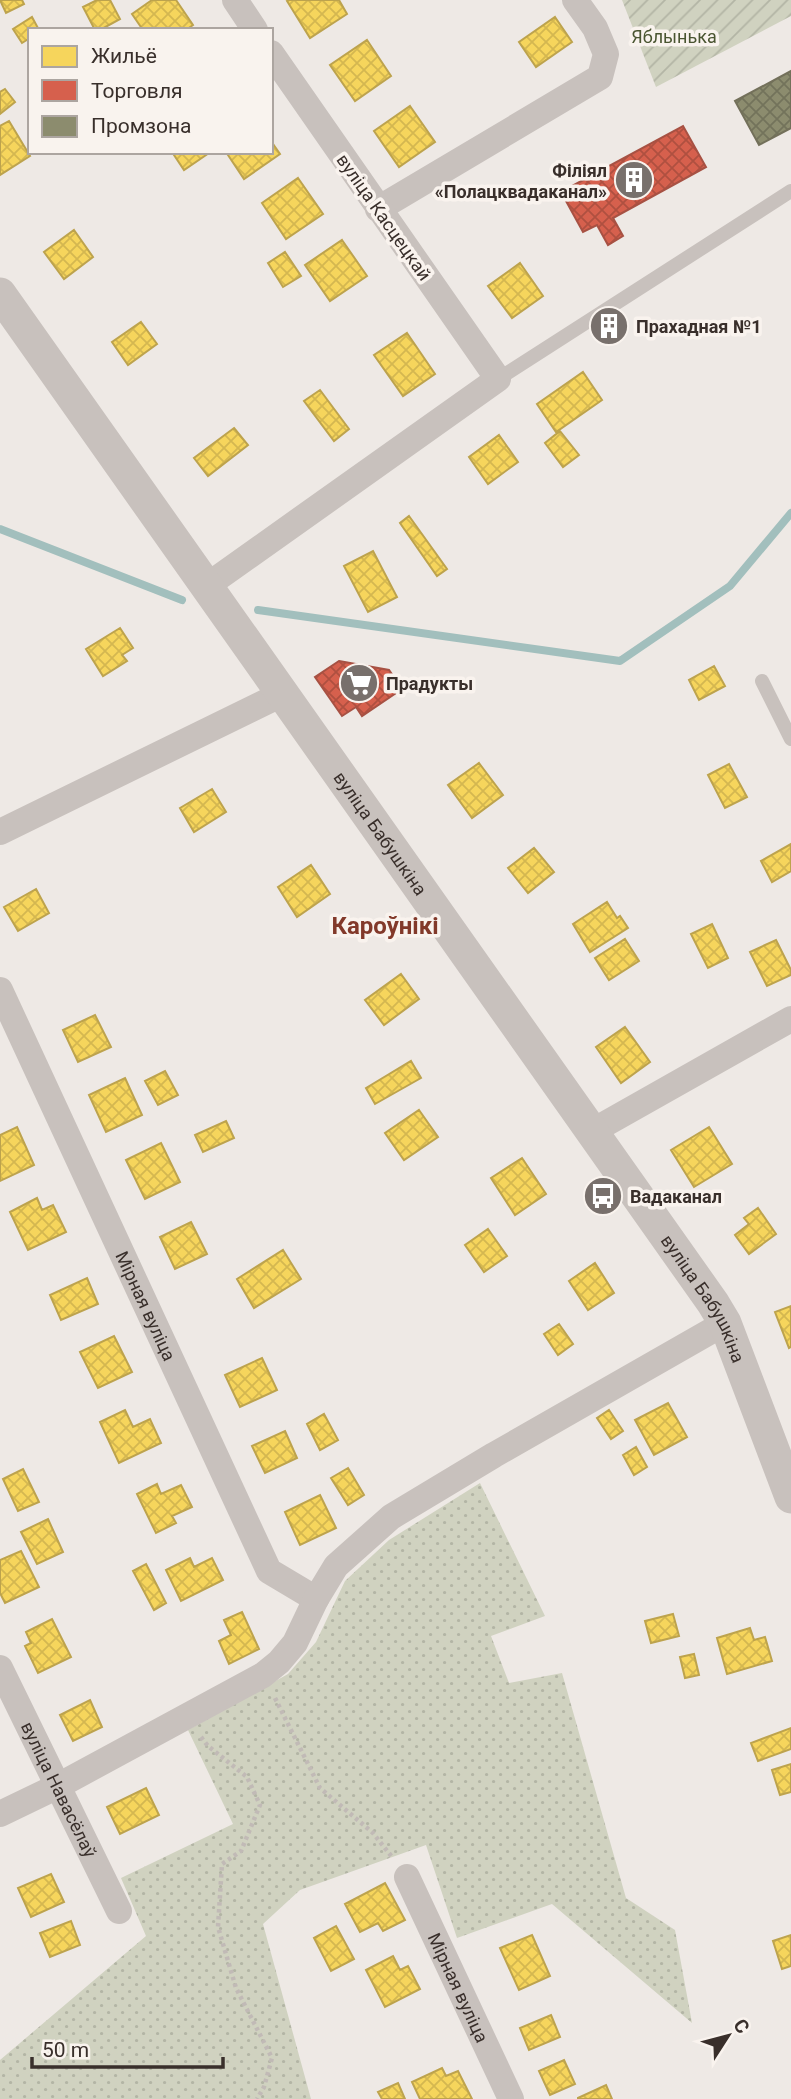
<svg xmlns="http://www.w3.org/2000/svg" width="791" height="2099" font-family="Roboto,sans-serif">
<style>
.grass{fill:url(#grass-dots)}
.garden{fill:url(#garden-furrows)}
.homes{fill:url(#homes-cross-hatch);stroke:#bda34d;stroke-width:2}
.shops{fill:url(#shops-cross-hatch);stroke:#a75143;stroke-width:2}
.industry{fill:url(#industry-cross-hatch);stroke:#73705a;stroke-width:2}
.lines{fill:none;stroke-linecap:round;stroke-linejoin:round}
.stream{stroke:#a2bfbd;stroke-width:8}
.path{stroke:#c1bab6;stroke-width:4.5;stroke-dasharray:3.5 3.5;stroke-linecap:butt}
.service{stroke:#c8c1bd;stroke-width:14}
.minor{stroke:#c8c1bd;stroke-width:26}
.tertiary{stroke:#c8c1bd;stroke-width:33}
.labels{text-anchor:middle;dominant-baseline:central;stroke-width:7;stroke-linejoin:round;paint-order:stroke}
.park-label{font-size:18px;fill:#4a5531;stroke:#f9f3ee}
.poi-label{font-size:18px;font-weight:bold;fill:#392f2b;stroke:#f9f3ee;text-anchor:start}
.street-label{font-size:18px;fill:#392f2b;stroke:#f9f3ee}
.district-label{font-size:24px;font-weight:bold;fill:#82392a;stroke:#f9f3ee}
</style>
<defs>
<pattern id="grass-dots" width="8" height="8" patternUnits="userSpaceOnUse" patternTransform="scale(1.75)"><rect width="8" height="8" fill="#d0d2c0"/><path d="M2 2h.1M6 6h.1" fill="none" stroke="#b3b5a5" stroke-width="1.8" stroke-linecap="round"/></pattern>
<pattern id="garden-furrows" width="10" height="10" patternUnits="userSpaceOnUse" patternTransform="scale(1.75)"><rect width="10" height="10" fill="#d0d2c0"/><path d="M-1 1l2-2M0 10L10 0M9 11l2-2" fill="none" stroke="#b3b5a5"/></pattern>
<pattern id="homes-cross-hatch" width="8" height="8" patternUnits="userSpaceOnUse" patternTransform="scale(1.75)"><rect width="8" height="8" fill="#f6d55c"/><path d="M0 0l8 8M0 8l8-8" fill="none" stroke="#d4b750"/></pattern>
<pattern id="shops-cross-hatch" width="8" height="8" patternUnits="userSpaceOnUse" patternTransform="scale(1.75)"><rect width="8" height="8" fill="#d6604d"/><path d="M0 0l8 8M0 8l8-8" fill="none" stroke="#af5040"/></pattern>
<pattern id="industry-cross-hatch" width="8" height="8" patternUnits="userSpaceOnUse" patternTransform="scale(1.75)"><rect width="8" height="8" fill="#8c8c6e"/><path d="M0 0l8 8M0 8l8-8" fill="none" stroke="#73735b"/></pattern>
</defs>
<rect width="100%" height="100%" fill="#eee9e5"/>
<path class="grass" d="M480 1483 545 1616 491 1636 509 1683 562 1673 626 1898 675 1930 692 2023 552 1904 457 1938 426 1845 300 1890 263 1924 311 2099H0V2060L146 1936 121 1878 233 1824 188 1730 288 1674 316 1642 345 1581 389 1540Z"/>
<path class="garden" d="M622 0H791V16L656 87Z"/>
<path class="homes" d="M0 0H22L24 4 6 13Z
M97 0H110L120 19 100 30H95L83 7Z
M152 0H176L193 25 186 30H143L132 14Z
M289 0H339L347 14 310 38 287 1Z
M32 17 39 30H30V38L22 43 13 29Z
M555 17 572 42 536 67 519 42Z
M367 40 391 76 355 101 330 65Z
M5 89 15 102 0 114V92Z
M410 106 435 142 399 167 374 131Z
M9 121 30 156 0 175V126Z
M271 141 280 154 244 179 226 152H271Z
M172 152H209V153L184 170Z
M298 178 323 214 286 239 262 203Z
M74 230 93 257 64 279 44 252Z
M342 240 367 276 330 301 305 265Z
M285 252 301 276 283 287 268 263Z
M520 263 543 296 512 318 488 286Z
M141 322 157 344 128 365 112 342Z
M407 333 435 374 403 396 374 355Z
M583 372 602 400 556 432 537 404Z
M320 390 349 429 334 441 304 401Z
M234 428 248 445 208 476 194 458Z
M560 431 579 455 563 467 545 443Z
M499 435 518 462 488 484 469 457Z
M409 516 447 569 437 576 400 523Z
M373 551 397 597 368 612 344 566Z
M120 628 133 648 122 655 127 661 103 676 86 649Z
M714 666 725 686 699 700 689 680Z
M479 763 503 795 472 818 448 785Z
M729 764 747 797 725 808 708 775Z
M212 789 226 812 194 832 180 808Z
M791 844V871L772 882 761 861Z
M534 848 554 872 528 893 508 868Z
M311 865 330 894 297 917 278 887Z
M36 889 49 913 18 931 4 907Z
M607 902 617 918 620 916 628 928 590 952 573 924Z
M712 924 728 958 708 968 691 934Z
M625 939 639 961 609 980 595 958Z
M776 940 791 970V975L767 986 750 952Z
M401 974 419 999 384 1025 365 1000Z
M95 1015 111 1047 78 1062 63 1030Z
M625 1027 650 1062 621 1083 596 1047Z
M411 1061 421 1078 375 1104 366 1088Z
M165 1071 178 1095 158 1105 145 1081Z
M125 1078 142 1115 106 1132 89 1095Z
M419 1110 438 1137 404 1160 385 1133Z
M226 1121 234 1138 203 1152 195 1135Z
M17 1127 34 1165 0 1181V1135Z
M709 1127 732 1164 694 1187 671 1150Z
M161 1143 180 1182 145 1199 126 1160Z
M522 1158 546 1194 515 1215 491 1178Z
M37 1198 42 1210 53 1205 66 1232 28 1250 10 1212Z
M758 1208 776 1234 749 1254 735 1235 749 1224 744 1218Z
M191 1222 207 1254 175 1269 160 1237Z
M488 1229 507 1256 484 1272 465 1245Z
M283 1250 301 1279 254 1308 237 1279Z
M595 1263 614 1293 588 1310 569 1281Z
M87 1278 98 1304 61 1320 50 1295Z
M791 1306V1347L789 1348 775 1312Z
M559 1324 573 1344 558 1355 544 1334Z
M114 1336 132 1372 98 1388 80 1352Z
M262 1358 277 1390 240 1407 225 1375Z
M668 1403 687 1437 654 1455 635 1420Z
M125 1410 133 1427 150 1419 161 1443 119 1463 100 1422Z
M609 1410 623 1431 611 1439 597 1418Z
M324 1414 338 1440 320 1450 307 1424Z
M285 1431 297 1458 265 1473 252 1446Z
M636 1447 647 1467 634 1475 623 1455Z
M348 1468 364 1495 348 1505 331 1478Z
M23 1469 39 1502 18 1511 3 1479Z
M157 1484 161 1494 181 1485 192 1507 172 1516 176 1523 156 1533 137 1494Z
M320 1495 336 1528 300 1545 285 1512Z
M48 1519 63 1552 37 1564 21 1532Z
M21 1551 39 1587 5 1603 0 1593V1560Z
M190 1558 194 1567 212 1558 223 1580 181 1601 166 1570Z
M146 1564 166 1603 154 1610 133 1571Z
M242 1612 259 1649 229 1664 219 1641 231 1635 224 1620Z
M673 1614 679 1636 651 1643 645 1621Z
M52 1619 71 1657 38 1673 25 1646 31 1643 26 1632Z
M750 1628 754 1640 765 1637 772 1661 727 1674 717 1638Z
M694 1654 699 1675 685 1678 680 1657Z
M90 1700 102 1727 73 1741 60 1715Z
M791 1728V1749L758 1761 751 1743Z
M791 1764V1792L780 1795 772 1770Z
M146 1788 159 1815 120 1834 107 1807Z
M51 1874 64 1902 31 1917 18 1888Z
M385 1883 405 1920 383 1931 378 1923 360 1932 345 1904Z
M71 1921 80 1945 50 1957 40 1933Z
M336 1926 354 1959 331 1971 314 1938Z
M532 1935 550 1976 519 1990 500 1948Z
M791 1935V1966L782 1969 773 1941Z
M393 1956 400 1970 408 1966 420 1989 385 2007 366 1970Z
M551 2015 560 2037 529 2050 520 2028Z
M564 2060 575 2084 550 2095 539 2071Z
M442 2068 446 2076 458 2071 472 2099H420L412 2082Z
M398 2083 405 2099H382L378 2092Z
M606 2085 612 2099H578V2098Z"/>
<path class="shops" d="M683 126 706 167 613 218 623 236 608 245 597 225 583 232 561 192Z
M339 661 389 670 402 689 362 716 356 707 342 716 315 677Z"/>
<path class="industry" d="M791 71V128L759 145 735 101Z
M610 311 623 331 608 340 595 321Z"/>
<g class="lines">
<path class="stream" d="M0 529 182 600
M258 610 620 661 730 586 791 513"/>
<path class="path" d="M275 1698 320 1788 373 1833 392 1857
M201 1737 208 1746 247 1777 260 1805 241 1851 222 1864 218 1927 236 1988 272 2058 264 2087 257 2099"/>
<path class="service" d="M498 379 791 191
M762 681 791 739"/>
<g class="minor">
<path d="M235 0 255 30"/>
<path d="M378 209 600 77 606 54 595 28 575 0"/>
<path d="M208 585 498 379 271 53"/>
<path d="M0 832 282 694"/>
<path id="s1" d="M0 990 269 1571 316 1599"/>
<path d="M591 1132 791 1019"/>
<path id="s2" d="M0 1668 119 1911"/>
<path d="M0 1814 58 1786 263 1675 279 1662 295 1643 316 1599 336 1566 391 1517 494 1455 725 1323"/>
<path id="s3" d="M407 1877 511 2099"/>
</g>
<path class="tertiary" id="s4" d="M0 294 713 1303 725 1323 791 1497"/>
</g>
<defs>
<g id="building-disc" transform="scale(2.0125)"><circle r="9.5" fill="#78706c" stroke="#f9f3ee"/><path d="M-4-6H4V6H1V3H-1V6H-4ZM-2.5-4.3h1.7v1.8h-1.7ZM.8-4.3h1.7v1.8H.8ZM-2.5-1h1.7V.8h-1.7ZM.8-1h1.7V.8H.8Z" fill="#fff"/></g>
<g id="supermarket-disc" transform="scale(2.0125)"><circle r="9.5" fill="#78706c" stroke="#f9f3ee"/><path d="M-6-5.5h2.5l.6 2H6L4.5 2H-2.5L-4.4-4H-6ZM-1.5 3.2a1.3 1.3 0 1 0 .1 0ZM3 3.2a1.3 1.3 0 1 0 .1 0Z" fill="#fff"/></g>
<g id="bus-disc" transform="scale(2.0125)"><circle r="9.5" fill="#78706c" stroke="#f9f3ee"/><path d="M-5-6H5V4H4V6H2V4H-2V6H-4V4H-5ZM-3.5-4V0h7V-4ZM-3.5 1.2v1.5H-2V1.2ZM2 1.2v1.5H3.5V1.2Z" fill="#fff"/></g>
</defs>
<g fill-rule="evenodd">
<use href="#building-disc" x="634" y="180"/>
<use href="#building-disc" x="609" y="326"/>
<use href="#supermarket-disc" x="359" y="683"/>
<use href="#bus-disc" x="603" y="1196"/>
</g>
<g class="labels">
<g class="park-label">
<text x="674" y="36">Яблынька</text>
</g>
<g class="poi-label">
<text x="607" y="170" text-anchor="end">Філіял<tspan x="607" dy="21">«Полацквадаканал»</tspan></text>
<text x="636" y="326">Прахадная №1</text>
<text x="386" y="683">Прадукты</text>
<text x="630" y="1196">Вадаканал</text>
</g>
<g class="street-label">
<text transform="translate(384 217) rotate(55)">вуліца Касцецкай</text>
<text stroke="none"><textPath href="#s4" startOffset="660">вуліца Бабушкіна</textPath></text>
<text stroke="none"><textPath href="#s4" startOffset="1227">вуліца Бабушкіна</textPath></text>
<text stroke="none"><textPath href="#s1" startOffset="348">Мірная вуліца</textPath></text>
<text stroke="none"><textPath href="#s2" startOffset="135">вуліца Навасёлаў</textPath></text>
<text stroke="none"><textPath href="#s3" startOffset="122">Мірная вуліца</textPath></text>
</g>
<g class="district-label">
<text x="385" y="926">Кароўнікі</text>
</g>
</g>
<rect x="28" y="28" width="245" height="126" fill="#f9f3ee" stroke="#aca5a0" stroke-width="2"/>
<rect x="42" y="46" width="35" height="21" fill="#f6d55c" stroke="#aca5a0" stroke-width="2"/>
<text x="91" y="63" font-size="21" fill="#392f2b">Жильё</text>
<rect x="42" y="80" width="35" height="21" fill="#d6604d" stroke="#aca5a0" stroke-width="2"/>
<text x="91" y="98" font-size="21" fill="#392f2b">Торговля</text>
<rect x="42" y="116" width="35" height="21" fill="#8c8c6e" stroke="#aca5a0" stroke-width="2"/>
<text x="91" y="133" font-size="21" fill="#392f2b">Промзона</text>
<g transform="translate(728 2036) rotate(54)" stroke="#f9f3ee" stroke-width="5" paint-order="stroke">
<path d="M0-5L12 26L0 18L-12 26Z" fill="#392f2b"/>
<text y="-10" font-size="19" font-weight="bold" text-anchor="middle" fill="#392f2b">С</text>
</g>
<path d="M32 2057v10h191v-10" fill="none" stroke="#392f2b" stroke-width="3.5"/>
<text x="42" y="2057" font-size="21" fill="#392f2b" stroke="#f9f3ee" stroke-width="5" paint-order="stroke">50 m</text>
</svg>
